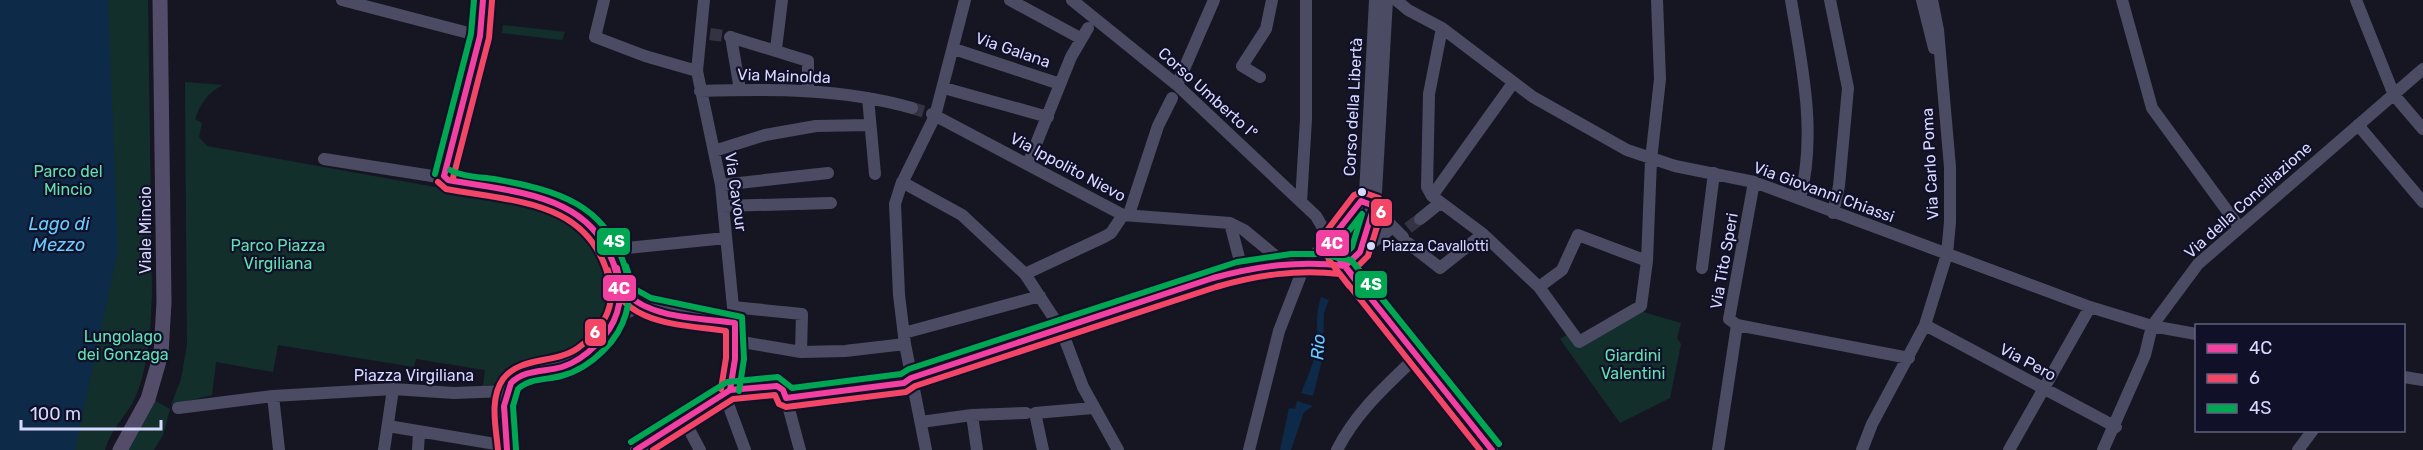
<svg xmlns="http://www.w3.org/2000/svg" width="2423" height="450" font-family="Rubik,sans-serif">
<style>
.green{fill:#132f2c}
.water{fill:#0d2a48}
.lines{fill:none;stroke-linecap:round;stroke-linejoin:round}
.minor-tunnel{stroke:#334;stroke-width:12;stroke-dasharray:12 6;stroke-linecap:butt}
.minor{stroke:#4b4c64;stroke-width:12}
.major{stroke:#534d6a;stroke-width:15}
.bus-1-casing{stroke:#111029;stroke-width:10}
.bus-2-casing{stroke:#111029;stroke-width:10}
.bus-3-casing{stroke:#111029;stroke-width:10}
.bus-1{stroke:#f240a1;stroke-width:6}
.bus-2{stroke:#f34667;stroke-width:6}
.bus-3{stroke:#00a651;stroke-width:6}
.bus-dot{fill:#d8d9ff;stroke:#111029;stroke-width:2}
.labels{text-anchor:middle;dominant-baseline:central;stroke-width:4.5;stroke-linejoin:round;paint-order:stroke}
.bus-label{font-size:14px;fill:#d8d9ff;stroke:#111029;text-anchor:start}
.street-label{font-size:16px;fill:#d8d9ff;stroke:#111029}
.park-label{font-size:16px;fill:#61e1b0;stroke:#111029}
.water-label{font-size:18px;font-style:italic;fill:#66cdff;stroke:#111029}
.line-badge{stroke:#111029;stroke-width:2}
.badge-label{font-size:16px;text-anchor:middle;font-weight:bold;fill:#fff}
</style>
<rect width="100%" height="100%" fill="#161623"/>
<path class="green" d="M0 0H148L152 296C150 331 149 369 133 402 124 418 110 431 105 450H0Z
M503 25 565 32 562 40 502 33Z
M185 82 223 85C207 93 201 103 195 119L202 123 199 137 207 146 552 208C615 231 638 309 577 351 558 364 533 365 511 367L499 384 483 386 485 370 416 359 414 367 278 345 273 372 216 362 212 395 171 405 181 379 187 345Z
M1643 312 1681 323 1677 338 1681 344 1670 398 1620 423 1560 339 1568 334 1578 346Z
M152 399 170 409 163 435 154 450H125Z"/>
<path class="water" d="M0 0H108L118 250 75 450H0Z
M1321 297 1329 300 1324 313 1323 356 1313 396 1301 393C1307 378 1314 364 1316 348 1319 328 1314 320 1321 297Z
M1297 401 1313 406 1304 412 1291 450H1280L1289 408 1295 409Z"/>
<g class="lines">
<path class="minor-tunnel" d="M710 34 730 37
M912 108 932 114
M1408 228 1420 219"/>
<path class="minor" d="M342 0 480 36
M480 0 478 35 443 175 448 180C520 196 607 191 620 284 624 310 610 335 589 351 581 358 568 366 557 368 543 372 521 370 511 383 498 398 506 431 507 450
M604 0 595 37 645 56 697 71
M704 0 697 71 721 185 733 307 735 359 730 390
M1010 0 1080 38
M1072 0 1177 85 1316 216 1345 266 1492 450
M1396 0 1408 10 1442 28 1533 97 1627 150 1675 166 1754 182 2090 307 2152 326 2196 334
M1791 0C1802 66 1817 133 1800 199
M1830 0 1848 88 1839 186 1833 213
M1922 0 1934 48
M2122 0 2152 108 2239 227
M2356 0 2394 95 2423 129
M1442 28 1429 94 1427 187 1432 196 1513 83
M730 37 808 61V90
M731 37 740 90
M776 49 782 0
M954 49 1060 84
M1260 77 1242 66 1266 29 1272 0
M1177 85 1214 0
M944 88 1048 117
M700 91C771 89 842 88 912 108
M868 98 875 174
M932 114 1123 215 1230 223 1244 230 1284 263
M2358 125 2423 202
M714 151 765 135 816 126 870 125
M324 159 445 178
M1028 164 1071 57 1088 28
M902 182 962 215 1025 274 1061 329 1083 387 1118 450
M1754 182 1729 319 1737 325 1909 358
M721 185 828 173
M1432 196 1483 234 1539 287 1579 342 1641 306 1647 261 1651 160 1660 79 1657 0
M1301 202 1306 119V0
M1370 204 1403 237
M723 206 831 203
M1129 214 1158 126 1172 98
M1420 219 1440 203
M1230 223 1242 269
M1408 243 1440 268 1483 234
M1360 252 1393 227
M612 254 627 248 726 238
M1345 266 1360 252 1376 192 1387 0
M1702 268 1714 173
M1025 274 1104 237 1111 233 1123 215
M1539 287 1562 270 1578 235 1647 261
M733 307 802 314 801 352 736 341
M615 319 634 309 648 307 735 323
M1925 325 2116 427
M904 333 1040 296
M801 352 845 351 905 344
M2404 377 2423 380
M724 393 745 450
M273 396 279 450
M786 398 800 450
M178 408 273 396 393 389 454 393 506 391
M972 415 977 450
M684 420 700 450
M921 422 972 415 1026 413
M388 426 507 446
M384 450 393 389
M418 450 419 432
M636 450 730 390 777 386 783 390 786 398 904 383 911 378C988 357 1061 329 1137 304 1205 281 1272 252 1345 266
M926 450 905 344 899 295 895 204 901 185 935 116 965 0
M1043 450 1035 413 1093 408
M1249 450 1279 331 1305 264 1331 239 1365 195 1375 0
M1337 450C1356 412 1386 386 1416 357
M1718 450 1737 325
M1862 450 1872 424 1925 325 1947 254 1950 222V167L1938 30 1932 0
M2009 450 2090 307
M2103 450 2145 355 2152 326 2198 264 2423 69
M2298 450 2313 430"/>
<path class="major" d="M120 450 148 399 161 354 164 302 160 0"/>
<g class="bus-1-casing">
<path id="bus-1" d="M444 176 448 180C518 193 596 193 617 275 625 301 616 326 596 345 587 354 575 363 562 367 545 372 525 369 511 383L504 406 507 450
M444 176 480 36 483 0
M1345 266 1360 252 1374 206 1361 201 1331 239 1337 256 1356 281
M617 268C619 277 620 287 627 294 652 319 702 318 735 323V359L730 390
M636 450 730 390 777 386 783 390 786 398 904 383 911 378 1213 278C1258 266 1299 260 1345 266L1492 450"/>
</g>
<g class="bus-2-casing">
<path id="bus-2" d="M453 178 489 38 492 1
M438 182 446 189C516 202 592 200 610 283 616 310 598 334 578 348 556 364 520 356 503 379 489 399 496 427 498 450
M608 270C619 326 680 324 726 331V358L721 389
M1349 286 1329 260 1322 237 1354 195 1362 192 1379 198 1383 207 1368 256 1357 267
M653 450 733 399 775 395 779 404 786 407 906 392 915 386 1216 287C1258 275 1297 269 1340 274L1480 450"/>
</g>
<g class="bus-3-casing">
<path id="bus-3" d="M450 170C462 177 481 177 494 179 557 190 608 204 626 271 634 301 625 329 604 350 592 362 577 372 561 376 547 380 529 378 518 389L513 406 516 449
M435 174 471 34 474 0
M1362 214 1352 247 1346 253 1341 241Z
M626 266 633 288 651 298 742 317 744 359 739 391
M631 442 727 382 778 377 792 388 901 374 909 369 1237 262 1291 254H1319L1351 260 1499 444"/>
</g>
<use href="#bus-1" class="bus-1"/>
<use href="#bus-2" class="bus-2"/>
<use href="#bus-3" class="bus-3"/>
</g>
<g class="bus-dot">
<circle cx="1362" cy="192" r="5"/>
<circle cx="1371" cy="246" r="5"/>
</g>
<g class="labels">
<g class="bus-label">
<text x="1382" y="246">Piazza Cavallotti</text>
</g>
<g class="street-label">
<text transform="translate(1013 50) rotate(19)">Via Galana</text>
<text transform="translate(784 76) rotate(2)">Via Mainolda</text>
<text transform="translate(1208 93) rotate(42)">Corso Umberto I°</text>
<text transform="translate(1353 107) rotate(-87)">Corso della Libertà</text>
<text transform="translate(1930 164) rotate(-93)">Via Carlo Poma</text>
<text transform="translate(1068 167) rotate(28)">Via Ippolito Nievo</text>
<text transform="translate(736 192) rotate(82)">Via Cavour</text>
<text transform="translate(1824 192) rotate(20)">Via Giovanni Chiassi</text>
<text transform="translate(2248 200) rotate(-42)">Via della Conciliazione</text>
<text transform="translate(145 230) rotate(-90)">Viale Mincio</text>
<text transform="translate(1724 261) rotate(-80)">Via Tito Speri</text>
<text transform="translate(2028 362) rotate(28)">Via Pero</text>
<text x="414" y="375">Piazza Virgiliana</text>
</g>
<g class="park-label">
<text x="68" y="171">Parco del<tspan x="68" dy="18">Mincio</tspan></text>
<text x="278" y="245">Parco Piazza<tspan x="278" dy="18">Virgiliana</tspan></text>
<text x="123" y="336">Lungolago<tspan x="123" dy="18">dei Gonzaga</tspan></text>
<text x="1633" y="355">Giardini<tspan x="1633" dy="18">Valentini</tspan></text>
</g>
<g class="water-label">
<text x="59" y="224">Lago di<tspan x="59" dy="21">Mezzo</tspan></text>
<text transform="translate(1318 347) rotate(-87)">Rio</text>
</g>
</g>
<g class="line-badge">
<rect x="1370" y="198" width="23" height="29" rx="6" fill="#f34667"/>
<rect x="596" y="227" width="35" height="29" rx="6" fill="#00a651"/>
<rect x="1315" y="229" width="35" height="28" rx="6" fill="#f240a1"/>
<rect x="1354" y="270" width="34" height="29" rx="6" fill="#00a651"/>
<rect x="602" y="274" width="35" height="28" rx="6" fill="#f240a1"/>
<rect x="584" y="318" width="23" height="29" rx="6" fill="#f34667"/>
</g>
<g class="badge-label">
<text x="1381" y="218">6</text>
<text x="614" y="247">4S</text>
<text x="1332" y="249">4C</text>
<text x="1371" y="290">4S</text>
<text x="619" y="294">4C</text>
<text x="595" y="338">6</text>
</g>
<rect x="2195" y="324" width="210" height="108" fill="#111029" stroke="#61607f" stroke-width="1.5"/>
<rect x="2207" y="344" width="30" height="9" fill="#f240a1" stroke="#61607f" stroke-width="1.5"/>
<text x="2249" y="354" font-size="18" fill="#d8d9ff">4C</text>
<rect x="2207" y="374" width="30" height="9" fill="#f34667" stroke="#61607f" stroke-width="1.5"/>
<text x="2249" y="384" font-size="18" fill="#d8d9ff">6</text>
<rect x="2207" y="404" width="30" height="9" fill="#00a651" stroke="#61607f" stroke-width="1.5"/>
<text x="2249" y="414" font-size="18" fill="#d8d9ff">4S</text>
<path d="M21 420v9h140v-9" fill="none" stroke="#d8d9ff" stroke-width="3"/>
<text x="30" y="420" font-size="18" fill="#d8d9ff" stroke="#111029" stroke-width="4.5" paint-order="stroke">100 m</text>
</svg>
